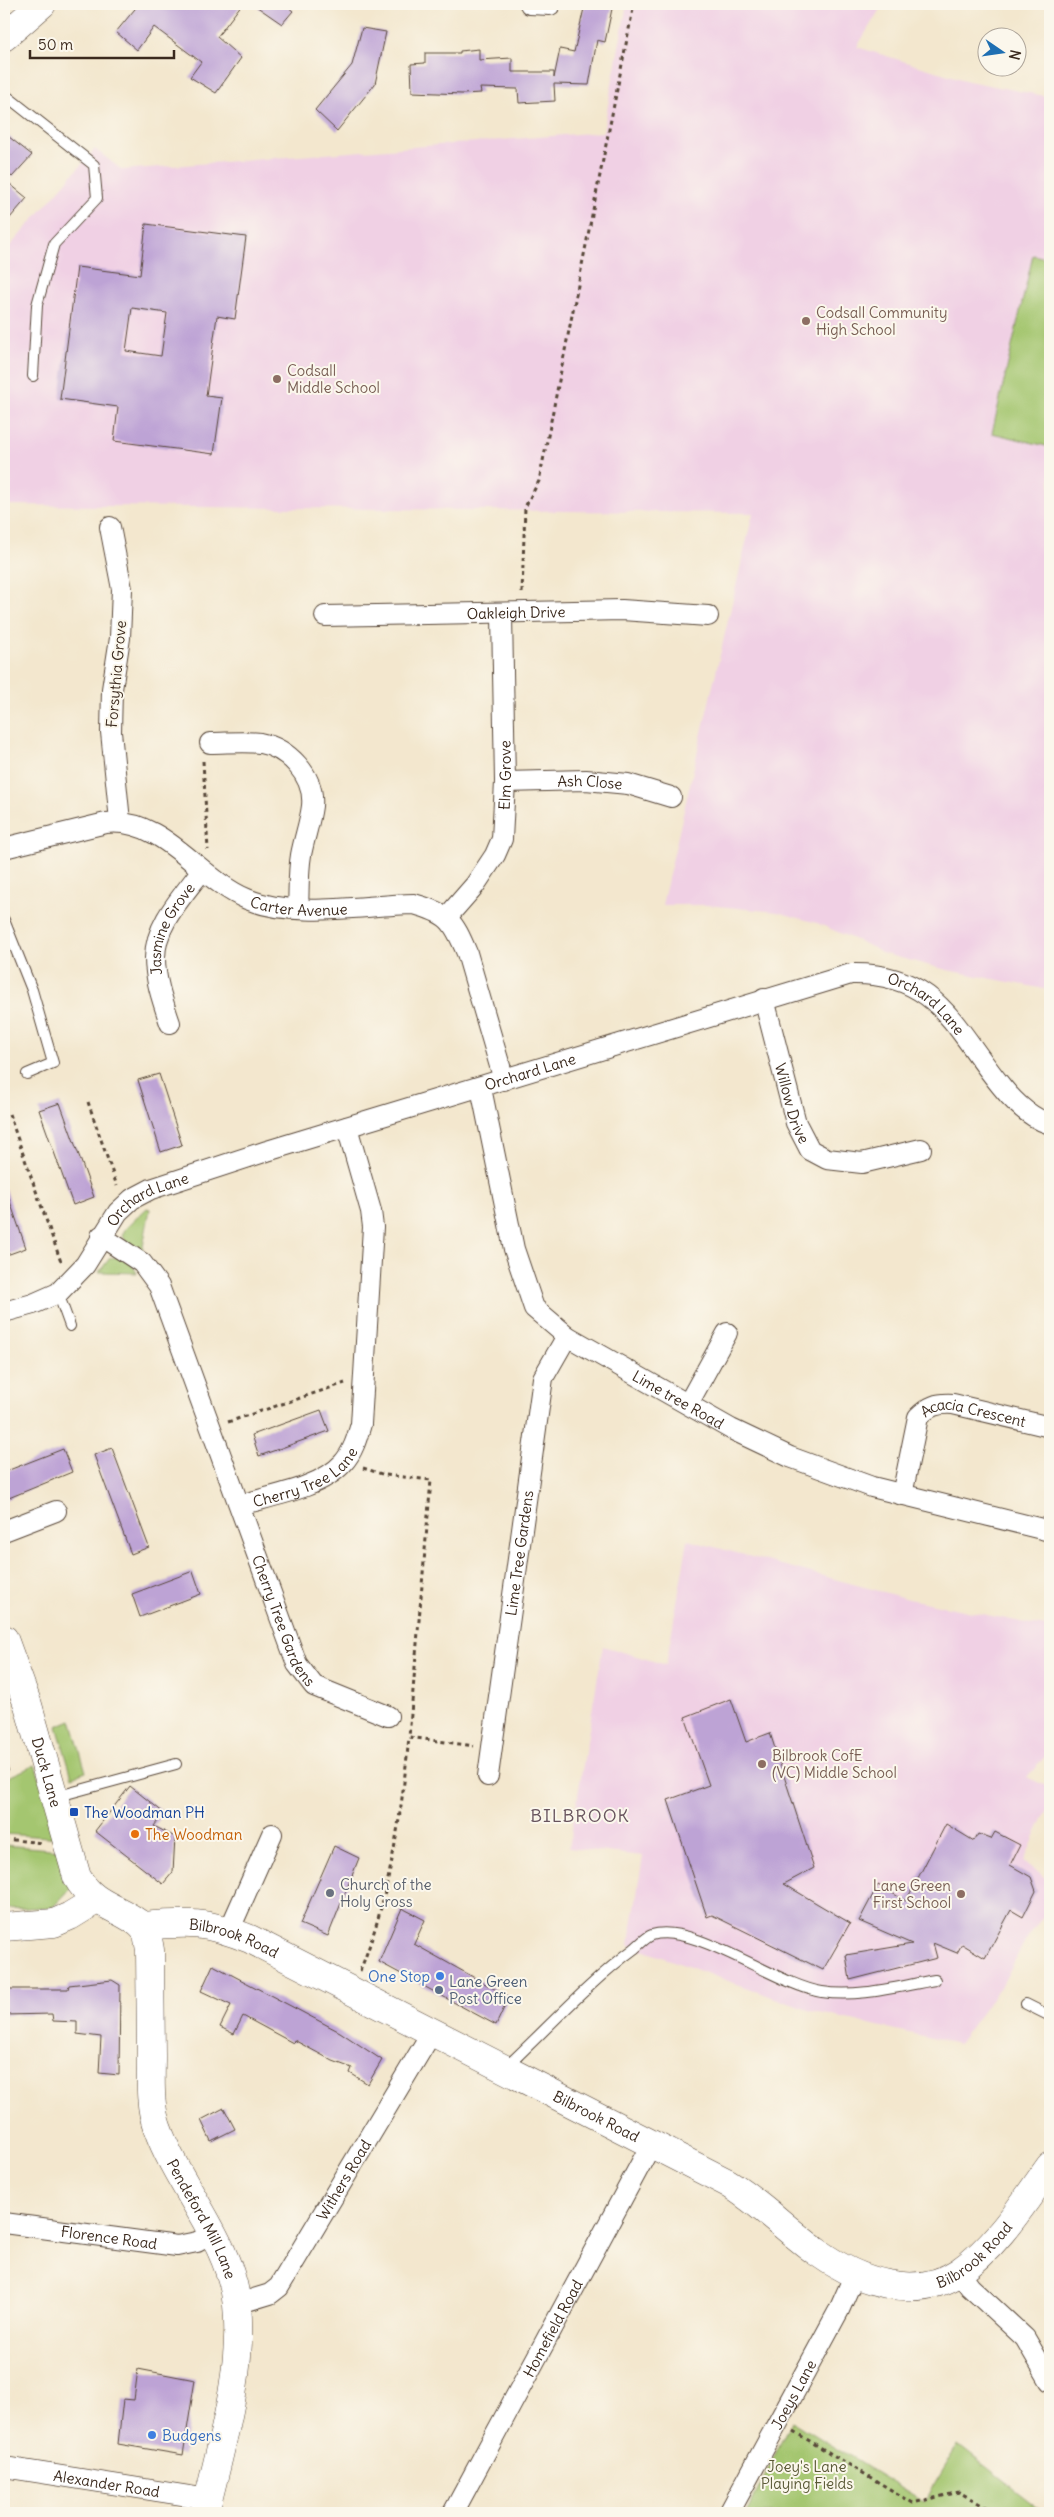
<svg xmlns="http://www.w3.org/2000/svg" width="1054" height="2517" font-family="Delius,sans-serif">
<style>
.built{fill:#f0d0e4}
.green{fill:#a4c66f;stroke:#707846}
.building{fill:#bda3d5;fill-rule:evenodd}
.lines{fill:none;stroke-linecap:round;stroke-linejoin:round}
.lane-casing{stroke:#574638;stroke-width:12}
.street-casing{stroke:#574638;stroke-width:22}
.secondary-casing{stroke:#574638;stroke-width:29}
.path{stroke:#574638;stroke-width:3;stroke-dasharray:4 4;stroke-linecap:butt}
.lane{stroke:#fff;stroke-width:10}
.street{stroke:#fff;stroke-width:20}
.secondary{stroke:#fff;stroke-width:28}
.education-dot{fill:#8d6e63;stroke:#fbf7ec;stroke-width:2}
.transit-dot{fill:#1a4fb4;stroke:#fbf7ec;stroke-width:2}
.food-dot{fill:#e8710a;stroke:#fbf7ec;stroke-width:2}
.worship-dot{fill:#6b7280;stroke:#fbf7ec;stroke-width:2}
.shop-dot{fill:#3f7fe0;stroke:#fbf7ec;stroke-width:2}
.service-dot{fill:#5c6f8a;stroke:#fbf7ec;stroke-width:2}
.labels{text-anchor:middle;dominant-baseline:central;stroke-width:4;stroke-linejoin:round;paint-order:stroke}
.education-label{font-size:15px;fill:#785e54;stroke:#fbf7ec;text-anchor:start}
.street-label{font-size:15px;fill:#3b2a1e;stroke:#fbf7ec}
.transit-label{font-size:15px;fill:#164399;stroke:#fbf7ec;text-anchor:start}
.food-label{font-size:15px;fill:#c56008;stroke:#fbf7ec;text-anchor:start}
.worship-label{font-size:15px;fill:#5b616d;stroke:#fbf7ec;text-anchor:start}
.shop-label{font-size:15px;fill:#366cbe;stroke:#fbf7ec;text-anchor:end}
.service-label{font-size:15px;fill:#4e5e75;stroke:#fbf7ec;text-anchor:start}
.park-label{font-size:15px;fill:#5a5936;stroke:#fbf7ec}
.quarter-label{font-size:18px;letter-spacing:1px;fill:#68545e;stroke:#fbf7ec}
</style>
<rect width="100%" height="100%" fill="#fbf7ec"/>
<filter id="ink" filterUnits="userSpaceOnUse"><feTurbulence type="fractalNoise" baseFrequency=".02" numOctaves="2"/><feDisplacementMap in="SourceGraphic" scale="10" xChannelSelector="R" yChannelSelector="G"/><feConvolveMatrix kernelMatrix="1 2 1 2 8 2 1 2 1" color-interpolation-filters="sRGB"/></filter>
<filter id="wash" filterUnits="userSpaceOnUse"><feTurbulence type="fractalNoise" baseFrequency=".0096" numOctaves="4" result="noise"/><feDisplacementMap in="SourceGraphic" scale="20" xChannelSelector="R" yChannelSelector="G"/><feGaussianBlur stdDeviation="1.12" result="paint"/><feColorMatrix in="noise" values="0 0 0 0 0 0 0 0 0 0 0 0 0 0 0 0 0 1.4 0 .05"/><feComposite in="paint" operator="in"/></filter>
<g filter="url(#wash)">
<rect width="100%" height="100%" fill="#f3e7ce"/>
<path class="built" d="M627 4H883L857 47 968 81 1050 97V990L947 970 881 953 874 948 817 923 777 912 707 905H662L753 513 4 505V253L95 149 122 170 603 132Z
M688 1540 909 1599 1050 1628V1751L1027 1777 1050 1788V1803L1024 1861 1050 1882V1907L1025 1941 1003 1983 958 2044 811 2011 629 1945 643 1856 569 1848 603 1646 666 1665Z"/>
<path class="green" d="M1033 255 1050 259V447L992 433Z
M147 1208 150 1209 142 1252 126 1241 122 1235 126 1228Z
M118 1257 131 1263 137 1273 99 1272 110 1258Z
M71 1720 86 1772 72 1777 57 1726Z
M35 1765 62 1838 4 1834V1779Z
M4 1845 61 1850 72 1887 53 1907 4 1909Z
M791 2421 924 2502 958 2445 1046 2513H747Z"/>
<g id="blocks">
<path class="building" d="M139 4H242L217 37 241 58 216 93 190 77 201 62 154 27 137 50 116 32Z
M253 4H284L293 11 282 24Z
M585 4H613L605 42 597 40 589 85 554 84 555 101 519 103 518 89 480 88 481 93 462 94 412 92 411 64 425 63V53H460V51L479 49V60L512 58V72H554V78L560 49 574 52Z
M362 28 386 32 375 84 337 131 315 110 352 65Z
M4 133 32 155 12 177 4 169Z
M4 179 27 198 4 225Z
M146 224 246 237 235 319 217 316 206 396 222 398 214 454 114 441 118 407 60 399 77 267 140 275ZM132 308 167 313 161 356 126 351Z
M159 1074 182 1145 161 1152 138 1080Z
M60 1103 94 1197 73 1205 39 1110Z
M6 1190 26 1248 4 1256V1191Z
M321 1410 329 1431 259 1456 252 1435Z
M112 1448 149 1547 131 1554 94 1455Z
M63 1449 72 1472 4 1500V1472Z
M193 1571 201 1594 140 1617 132 1594Z
M731 1699 746 1742 770 1733 814 1868 784 1884 850 1923 823 1970 712 1915 707 1917 668 1800 709 1785 685 1717Z
M130 1786 164 1813 154 1826 175 1837 173 1872 163 1884 95 1831Z
M946 1824 974 1841 978 1834 991 1839 995 1832 1020 1845 1010 1865 1031 1877 1036 1891 1023 1917 1011 1910 985 1958 962 1944 957 1953 933 1943 937 1958 850 1980 846 1955 912 1944 859 1921 878 1885 906 1901Z
M334 1846 359 1858 328 1936 300 1924Z
M402 1908 425 1920 414 1944 509 1997 496 2025 379 1962Z
M213 1965 340 2032 382 2060 368 2084 350 2073 352 2068 333 2061 294 2040 293 2043 243 2016 234 2034 220 2027 231 2005 201 1991Z
M112 1980 120 1985 119 2075 99 2073 101 2037 77 2034V2022L53 2021 52 2014 4 2015 5 1989H68L69 1985Z
M224 2108 235 2129 211 2141 201 2120Z
M138 2369 195 2380 183 2455 118 2444 123 2399 134 2400Z"/>
</g>
</g>
<g filter="url(#ink)">
<use href="#blocks" fill-opacity="0" stroke="#574638" stroke-width="1"/>
<g class="lines">
<g class="lane-casing">
<path id="lane" d="M4 94 94 165 97 198 54 244 37 305 33 376
M4 920 32 990 53 1063 27 1074
M58 1293 70 1326
M55 1797 176 1764
M1026 2004 1050 2016
M506 2067C548 2028 588 1983 634 1949 639 1945 646 1937 652 1935 694 1922 776 1985 822 1992 859 1998 899 1986 935 1980"/>
</g>
<g class="street-casing">
<g id="street">
<path d="M530 4 550 5"/>
<path d="M110 527 122 589 120 638 112 689 111 732 120 821"/>
<path id="s1" d="M325 616 622 610 708 616"/>
<path d="M210 743C226 743 245 741 260 743 288 748 315 776 312 806 310 822 304 839 301 855 298 872 299 891 298 909"/>
<path id="s2" d="M505 782 586 780 628 784 671 797"/>
<path id="s3" d="M4 848 106 823C164 817 197 878 247 899 295 919 362 905 414 904 449 914 453 920 467 953L504 1080"/>
<path id="s4" d="M447 917 475 885 495 855 502 839 505 782 502 615"/>
<path id="s5" d="M764 999 796 1123 810 1150 827 1159 862 1163 921 1149"/>
<path id="s6" d="M170 1023C163 1002 155 980 155 958 155 924 183 896 202 870"/>
<path id="s7" d="M481 1088 514 1249 534 1308 567 1336 731 1429 790 1457 872 1487 1050 1531"/>
<path id="s8" d="M101 1236 142 1263 159 1286 297 1664 314 1686 388 1716"/>
<path id="s9" d="M4 1312 33 1304 58 1293 85 1265 118 1212 132 1199 151 1189 267 1151 851 974C938 972 955 1030 1002 1087 1014 1102 1031 1118 1050 1124"/>
<path d="M688 1404 727 1333"/>
<path id="s10" d="M902 1495 918 1417C929 1406 937 1403 953 1404L1050 1427"/>
<path id="s11" d="M240 1505C271 1496 321 1488 343 1463 353 1452 357 1438 361 1424L373 1227 371 1211 347 1127"/>
<path d="M4 1531 56 1511"/>
<path id="s12" d="M488 1776 543 1378 567 1336"/>
<path d="M229 1931 272 1834"/>
<path id="s13" d="M4 2223 177 2246 197 2242 212 2234"/>
<path d="M959 2272 970 2287 1025 2338 1050 2381"/>
<path id="s14" d="M237 2304 270 2294 279 2287 432 2032"/>
<path id="s15" d="M4 2467 208 2499"/>
<path id="s16" d="M453 2513 652 2143"/>
<path id="s17" d="M729 2513 839 2310 855 2274"/>
</g>
</g>
<g class="secondary-casing">
<g id="secondary">
<path d="M4 37 42 4"/>
<path id="s18" d="M4 1639 28 1705 77 1877C94 1907 119 1906 142 1926 189 1922 205 1921 250 1939L728 2183C761 2203 786 2230 817 2252 856 2280 915 2302 959 2272 997 2246 1024 2202 1050 2166"/>
<path id="s19" d="M142 1926 147 1933 150 1950C150 1985 151 2021 151 2056 151 2079 149 2105 157 2127 178 2187 230 2240 237 2305 244 2371 220 2449 205 2513"/>
<path d="M4 1927 54 1923 70 1916 96 1900"/>
</g>
</g>
<path class="path" d="M522 593 525 507 539 481 634 4
M203 761 208 850
M88 1102 117 1186
M9 1114 61 1262
M228 1422 345 1383
M363 1468 385 1475 431 1480 409 1737 474 1746
M4 1760 8 1772 4 1774
M4 1839 43 1843
M360 1971C390 1897 401 1816 409 1737
M793 2431 913 2503 959 2492 996 2513"/>
<use href="#lane" class="lane"/>
<use href="#street" class="street"/>
<use href="#secondary" class="secondary"/>
</g>
</g>
<g class="education-dot">
<circle cx="806" cy="321" r="5"/>
<circle cx="277" cy="379" r="5"/>
<circle cx="762" cy="1764" r="5"/>
<circle cx="961" cy="1894" r="5"/>
</g>
<rect class="transit-dot" x="69" y="1807" width="10" height="10" rx="2.5"/>
<circle class="food-dot" cx="135" cy="1834" r="5"/>
<circle class="worship-dot" cx="330" cy="1893" r="5"/>
<g class="shop-dot">
<circle cx="440" cy="1976" r="5"/>
<circle cx="152" cy="2435" r="5"/>
</g>
<circle class="service-dot" cx="439" cy="1990" r="5"/>
<g class="labels">
<g class="education-label">
<text x="816" y="312">Codsall Community<tspan x="816" dy="17">High School</tspan></text>
<text x="287" y="370">Codsall<tspan x="287" dy="17">Middle School</tspan></text>
<text x="772" y="1755">Bilbrook CofE<tspan x="772" dy="17">(VC) Middle School</tspan></text>
<text x="951" y="1885" text-anchor="end">Lane Green<tspan x="951" dy="17">First School</tspan></text>
</g>
<g class="street-label">
<text stroke="none"><textPath href="#s1" startOffset="191">Oakleigh Drive</textPath></text>
<text transform="translate(116 674) rotate(-85)">Forsythia Grove</text>
<text stroke="none"><textPath href="#s4" startOffset="160">Elm Grove</textPath></text>
<text stroke="none"><textPath href="#s2" startOffset="85">Ash Close</textPath></text>
<text stroke="none"><textPath href="#s3" startOffset="322">Carter Avenue</textPath></text>
<text stroke="none"><textPath href="#s6" startOffset="100">Jasmine Grove</textPath></text>
<text stroke="none"><textPath href="#s9" startOffset="1016">Orchard Lane</textPath></text>
<text stroke="none"><textPath href="#s9" startOffset="596">Orchard Lane</textPath></text>
<text stroke="none"><textPath href="#s5" startOffset="108">Willow Drive</textPath></text>
<text stroke="none"><textPath href="#s9" startOffset="191">Orchard Lane</textPath></text>
<text stroke="none"><textPath href="#s7" startOffset="398">Lime tree Road</textPath></text>
<text stroke="none"><textPath href="#s10" startOffset="139">Acacia Crescent</textPath></text>
<text stroke="none"><textPath href="#s11" startOffset="72">Cherry Tree Lane</textPath></text>
<text stroke="none"><textPath href="#s12" startOffset="225">Lime Tree Gardens</textPath></text>
<text stroke="none"><textPath href="#s8" startOffset="435">Cherry Tree Gardens</textPath></text>
<text stroke="none"><textPath href="#s18" startOffset="140">Duck Lane</textPath></text>
<text stroke="none"><textPath href="#s18" startOffset="426">Bilbrook Road</textPath></text>
<text stroke="none"><textPath href="#s18" startOffset="831">Bilbrook Road</textPath></text>
<text stroke="none"><textPath href="#s14" startOffset="171">Withers Road</textPath></text>
<text stroke="none"><textPath href="#s19" startOffset="306">Pendeford Mill Lane</textPath></text>
<text stroke="none"><textPath href="#s13" startOffset="106">Florence Road</textPath></text>
<text stroke="none"><textPath href="#s18" startOffset="1266">Bilbrook Road</textPath></text>
<text stroke="none"><textPath href="#s16" startOffset="210">Homefield Road</textPath></text>
<text stroke="none"><textPath href="#s17" startOffset="135">Joeys Lane</textPath></text>
<text stroke="none"><textPath href="#s15" startOffset="104">Alexander Road</textPath></text>
</g>
<g class="transit-label">
<text x="84" y="1812">The Woodman PH</text>
</g>
<g class="food-label">
<text x="145" y="1834">The Woodman</text>
</g>
<g class="worship-label">
<text x="340" y="1884">Church of the<tspan x="340" dy="17">Holy Cross</tspan></text>
</g>
<g class="shop-label">
<text x="430" y="1976">One Stop</text>
<text x="162" y="2435" text-anchor="start">Budgens</text>
</g>
<g class="service-label">
<text x="449" y="1981">Lane Green<tspan x="449" dy="17">Post Office</tspan></text>
</g>
<g class="park-label">
<text x="807" y="2466">Joey's Lane<tspan x="807" dy="17">Playing Fields</tspan></text>
</g>
<g class="quarter-label">
<text x="580" y="1815">BILBROOK</text>
</g>
</g>
<rect width="1054" height="2517" fill="none" stroke="#fbf7ec" stroke-width="20"/>
<g transform="translate(1002 52) rotate(103)"><circle r="24" fill="#fbf7ec" stroke="#aea59a"/>
<path d="M0-4L9 19L0 12L-9 19Z" fill="#1f6fb2"/>
<text y="-8" font-size="14" font-weight="bold" text-anchor="middle" fill="#3b2a1e">N</text>
</g>
<path d="M30 50v8h144v-8" fill="none" stroke="#3b2a1e" stroke-width="2.5"/>
<text x="38" y="50" font-size="15" fill="#3b2a1e" stroke="#fbf7ec" stroke-width="4" paint-order="stroke">50 m</text>
</svg>
